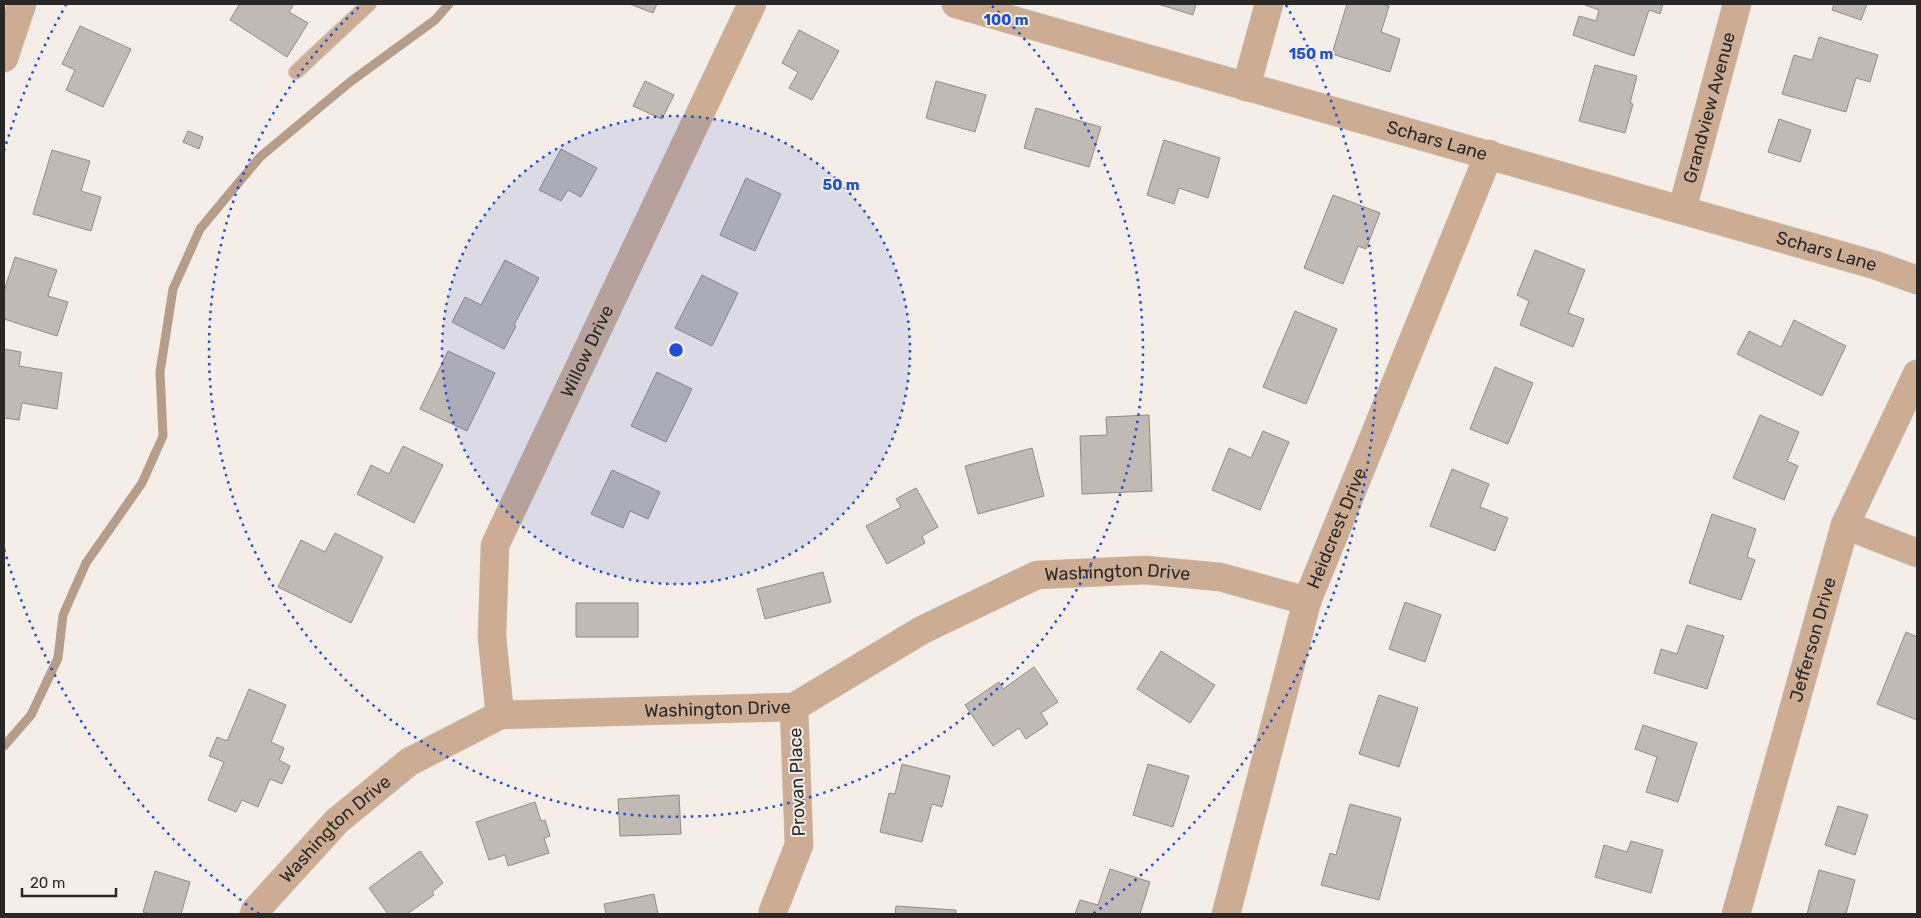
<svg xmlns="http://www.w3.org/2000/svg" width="1921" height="918" font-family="Rubik,sans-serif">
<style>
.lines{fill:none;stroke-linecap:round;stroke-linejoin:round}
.stream{stroke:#b59d89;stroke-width:9}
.building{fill:#c0b9b4;stroke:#928b86}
.service-casing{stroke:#d0cac5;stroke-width:16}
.minor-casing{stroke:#d0cac5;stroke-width:29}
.service{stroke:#ccad93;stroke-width:14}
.minor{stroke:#ccad93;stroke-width:28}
.ring{fill:none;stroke:#1d4ed8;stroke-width:2.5;stroke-dasharray:2.5 5}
.labels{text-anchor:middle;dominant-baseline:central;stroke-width:4;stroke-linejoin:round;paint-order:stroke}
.street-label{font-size:18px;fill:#2a2826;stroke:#f5eee8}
.centre{fill:#1d4ed8;stroke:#f5eee8;stroke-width:2.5}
.ring-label{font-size:15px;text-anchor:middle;font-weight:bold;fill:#1d4ed8;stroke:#f5eee8;stroke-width:4;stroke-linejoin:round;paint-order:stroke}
</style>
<rect width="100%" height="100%" fill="#f5eee8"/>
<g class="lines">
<path class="stream" d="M4 746 31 715 58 658 63 615 86 563 142 483 163 436 160 372 173 289 200 229 260 157 350 82 435 20 449 4"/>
</g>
<path class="building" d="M236 4H294L289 12 308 23 287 57 230 20 239 5Z
M630 4H657L653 13Z
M1158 4H1196L1193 15Z
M1347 4H1381L1389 6 1381 32 1400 39 1390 72 1332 54Z
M1586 4H1663L1660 14 1649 10 1634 56 1573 35 1579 16 1596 21 1599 10 1585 5Z
M1834 4H1867L1861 20 1832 10Z
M80 26 131 49 103 107 66 90 75 70 62 64Z
M799 30 839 51 812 100 789 88 798 72 782 63Z
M1819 37 1878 55 1870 82 1856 78 1846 112 1782 94 1794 55 1812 60Z
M1595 65 1637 76 1630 103 1633 104 1625 133 1579 121Z
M645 81 674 95 662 119 633 106Z
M936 81 986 95 975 132 926 118Z
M1036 108 1101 127 1089 167 1024 148Z
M1779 119 1811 130 1800 162 1768 152Z
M188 131 203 137 199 149 183 142Z
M1164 140 1220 158 1208 198 1179 188 1174 204 1147 195Z
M561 149 597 168 581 197 568 190 561 201 539 190Z
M52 150 90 161 81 191 101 197 91 231 33 214Z
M746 178 781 194 755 251 720 235Z
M1333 195 1380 213 1366 249 1358 246 1343 284 1304 268Z
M1535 250 1585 270 1568 313 1584 319 1573 347 1520 325 1529 301 1517 295Z
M15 257 57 270 48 296 68 302 57 336 4 319V291Z
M505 260 539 278 514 325 516 326 504 349 452 322 465 297 481 305Z
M702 275 738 293 712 346 675 328Z
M1295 311 1337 329 1306 404 1263 387Z
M1794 320 1846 346 1822 396 1737 354 1749 331 1781 347Z
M4 349 21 352 19 366 62 373 57 409 22 403 19 420 4 418Z
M448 351 495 373 467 431 420 409Z
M1495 367 1533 383 1508 444 1470 429Z
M657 372 692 389 666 442 631 426Z
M1149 415 1152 491 1082 494 1080 436 1107 435 1106 417Z
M1760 415 1799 432 1787 461 1798 466 1784 500 1733 478Z
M1263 431 1289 442 1260 510 1212 490 1229 448 1251 458Z
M403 446 443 465 414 523 357 494 371 465 389 474Z
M1032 448 1044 496 978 514 965 466Z
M1452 469 1489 484 1480 507 1508 518 1495 551 1430 526Z
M612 470 660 492 648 519 630 511 623 528 591 514Z
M916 488 938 527 922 536 925 543 887 564 866 526 901 507 896 499Z
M1712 514 1756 529 1747 557 1755 560 1741 600 1689 583Z
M335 533 383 557 351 623 278 587 301 540 325 552Z
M823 572 831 602 765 619 757 589Z
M1405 602 1441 615 1425 662 1389 649Z
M576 603H638V637H576Z
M1687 625 1724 636 1707 689 1654 673 1661 649 1677 654Z
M1906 632 1917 637V720L1877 704Z
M1161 651 1215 685 1190 723 1137 689Z
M1034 667 1058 702 1041 713 1048 724 1026 739 1019 728 993 746 965 705 999 682 1003 689Z
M249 689 286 705 271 742 284 748 279 760 290 766 282 784 270 779 258 807 242 800 236 812 208 800 224 762 209 756 217 737 227 741Z
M1379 695 1418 708 1399 767 1359 754Z
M1643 725 1697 743 1678 802 1646 792 1657 757 1635 749Z
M902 764 950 776 942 807 932 804 922 842 880 832 889 793 895 794Z
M1148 764 1189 776 1173 827 1133 815Z
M679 795 681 834 620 836 618 799Z
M535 802 541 821 545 820 550 836 544 838 549 853 508 866 505 855 489 860 476 822Z
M1350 804 1401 818 1379 900 1321 885 1330 853 1336 855Z
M1838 806 1868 815 1855 855 1825 845Z
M1631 841 1663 850 1651 893 1595 877 1604 845 1627 852Z
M420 851 443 883 432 892 434 895 407 914H388L369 888Z
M1110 869 1150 882 1140 914H1075L1080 900 1098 905Z
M1819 870 1855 880 1846 914H1807Z
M155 871 190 882 181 914H152L143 912Z
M654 894 658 914H606L604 904Z
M896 906 956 910V914H895Z"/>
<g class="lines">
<g class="service-casing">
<path id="service" d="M296 72 369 4"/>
</g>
<g class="minor-casing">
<g id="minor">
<path id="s1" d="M956 4 1875 265 1917 280"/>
<path d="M4 58 22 4"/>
<path d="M1246 87 1269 4"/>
<path id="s2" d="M1682 210 1737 4"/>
<path d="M1845 525 1917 553"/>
<path id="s3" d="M500 715 492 637 495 545 752 4"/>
<path d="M773 911 799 845 794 707"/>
<path id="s4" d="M254 914 255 911 337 821 409 762 500 715 794 707 922 630 1037 575 1145 570 1220 577 1307 601"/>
<path id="s5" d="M1226 914 1307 601 1489 154"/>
<path id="s6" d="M1736 914 1845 525 1917 374"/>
</g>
</g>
<use href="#service" class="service"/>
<use href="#minor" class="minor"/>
</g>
<circle cx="676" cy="350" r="234" fill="#1d4ed8" fill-opacity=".12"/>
<g class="ring">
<circle cx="676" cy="350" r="234"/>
<path d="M992 6A467 467 0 1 1 360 6"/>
<path d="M259 914A701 701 0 0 1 4 549M4 151A701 701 0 0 1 66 5M1286 5A701 701 0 0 1 1093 914"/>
</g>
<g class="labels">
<g class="street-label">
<text stroke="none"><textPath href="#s2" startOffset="106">Grandview Avenue</textPath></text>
<text stroke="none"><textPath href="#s1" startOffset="500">Schars Lane</textPath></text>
<text stroke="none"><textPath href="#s1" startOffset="905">Schars Lane</textPath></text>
<text stroke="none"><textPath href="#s3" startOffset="385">Willow Drive</textPath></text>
<text stroke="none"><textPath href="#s5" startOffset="402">Heidcrest Drive</textPath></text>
<text stroke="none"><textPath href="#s4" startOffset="972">Washington Drive</textPath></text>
<text stroke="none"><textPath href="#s6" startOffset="285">Jefferson Drive</textPath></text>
<text stroke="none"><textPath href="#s4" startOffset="538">Washington Drive</textPath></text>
<text transform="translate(797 782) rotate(-92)">Provan Place</text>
<text stroke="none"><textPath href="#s4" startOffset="118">Washington Drive</textPath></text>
</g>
</g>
<circle cx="676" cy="350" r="8" class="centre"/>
<g class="ring-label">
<text x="1006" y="25">100 m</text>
<text x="1311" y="59">150 m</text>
<text x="841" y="190">50 m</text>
</g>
<rect width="1921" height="918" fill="none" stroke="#2a2826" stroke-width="10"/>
<path d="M22 888v8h94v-8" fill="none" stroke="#2a2826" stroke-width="2.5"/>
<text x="30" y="888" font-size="15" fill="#2a2826" stroke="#f5eee8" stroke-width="4" paint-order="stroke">20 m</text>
</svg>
